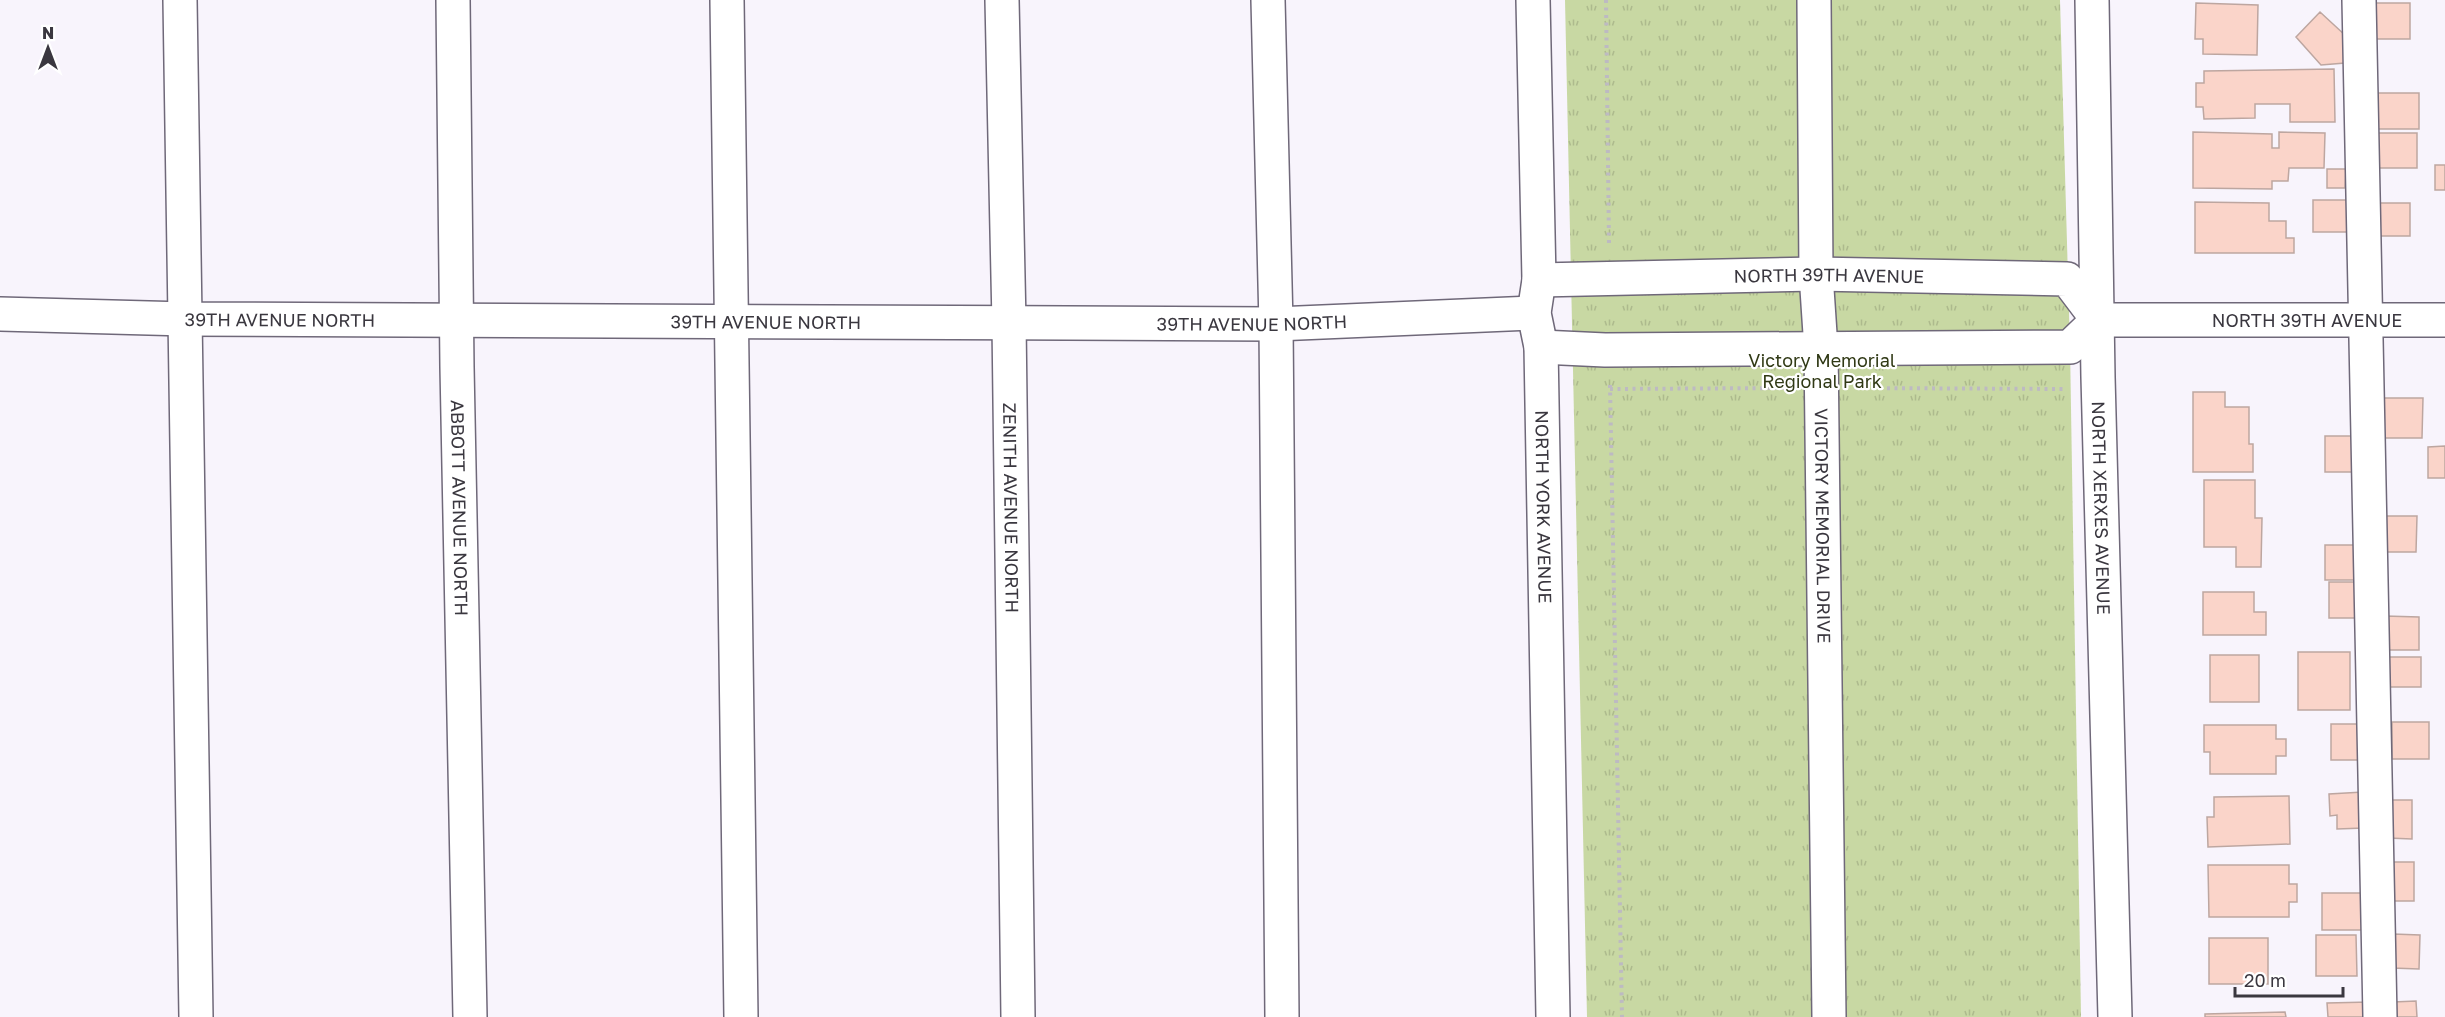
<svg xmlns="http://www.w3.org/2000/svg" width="2445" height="1017" font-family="'Golos Text',sans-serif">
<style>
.park{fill:url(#park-tufts)}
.building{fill:#fad4c9;stroke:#bda6a0;stroke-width:1.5}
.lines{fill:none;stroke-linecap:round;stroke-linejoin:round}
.minor-casing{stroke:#6f6879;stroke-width:36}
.path{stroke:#bdbac2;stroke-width:4;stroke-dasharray:3 4.5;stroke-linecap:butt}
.minor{stroke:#fff;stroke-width:33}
.labels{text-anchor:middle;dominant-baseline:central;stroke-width:4.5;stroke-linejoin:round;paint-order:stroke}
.street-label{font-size:18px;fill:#3a373f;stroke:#fff}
.park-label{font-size:18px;fill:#303915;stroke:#fff}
</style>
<defs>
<pattern id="park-tufts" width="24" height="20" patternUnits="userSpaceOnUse" patternTransform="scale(1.5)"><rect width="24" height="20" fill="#c8d8a3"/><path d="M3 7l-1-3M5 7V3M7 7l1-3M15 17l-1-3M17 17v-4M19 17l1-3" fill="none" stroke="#adba8d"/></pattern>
</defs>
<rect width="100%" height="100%" fill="#f8f4fc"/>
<path class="park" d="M1565 0H2060L2070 347 2081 1017H1587Z"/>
<path class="building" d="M2196 3 2258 5 2257 55 2203 54V39H2195Z
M2376 3H2410V39H2376Z
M2320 12 2346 36 2345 63 2321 65 2296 37Z
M2334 69 2335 122H2290V104H2255V118L2204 119 2203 107H2196V83H2204V71Z
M2375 93H2419V129H2376Z
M2193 132 2272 134V148H2279V132L2325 133 2324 168H2289L2288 181H2272V189L2193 188Z
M2376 133H2417V168H2376Z
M2435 165H2445V190H2435Z
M2327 169H2346L2345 188H2327Z
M2313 200H2352V232H2313Z
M2195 202 2269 203V221H2286V238H2294V253H2195Z
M2378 203H2410V236H2378Z
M2193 392H2225V407H2249V444H2253V472H2193Z
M2381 398H2423L2422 438H2381Z
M2325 436H2357V472H2325Z
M2445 446V478H2428V447Z
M2204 480H2255V518H2262L2261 567H2236V547H2204Z
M2386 516H2417L2416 552H2386Z
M2325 545H2359V580H2325Z
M2329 582H2358V618H2329Z
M2203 592H2254V612H2266V635H2203Z
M2385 616 2419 617V650H2385Z
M2298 652H2350V710H2298Z
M2210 655H2259V702H2210Z
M2387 657H2421V687H2387Z
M2392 722H2429V759H2392Z
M2331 724H2359V760H2331Z
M2204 725H2276V739H2286V756H2276V774H2210V752H2204Z
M2363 792 2364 828 2337 829V815L2330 816 2329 794Z
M2289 796 2290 844 2208 847 2207 817H2214V797Z
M2388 800H2412V839L2388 838Z
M2390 862H2414V901H2389Z
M2208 865H2289V884H2297V902H2289V917H2209Z
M2322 893H2367V930H2322Z
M2393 934 2420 935 2419 969 2392 968Z
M2316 935H2356L2357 976H2316Z
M2209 938H2268V984H2209Z
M2416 1001 2417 1017H2393V1002Z
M2370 1002V1017H2328L2327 1003Z
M2285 1012 2286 1017H2205V1014Z"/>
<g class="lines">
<g class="minor-casing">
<g id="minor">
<path d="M180 0 196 1017"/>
<path id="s1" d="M453 0 457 367 470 1017"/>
<path d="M727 0 741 1017"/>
<path id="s2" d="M1002 0 1009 323 1018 1017"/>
<path d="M1268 0 1276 324 1282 1017"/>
<path id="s3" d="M1533 0 1539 280 1534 313 1541 347 1553 1017"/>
<path id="s4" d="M1814 0 1816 274 1821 349 1829 1017"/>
<path id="s5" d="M2092 0 2098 377 2115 1017"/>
<path d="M2359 0 2380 1017"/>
<path id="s6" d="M1539 280 1816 274 2067 279 2098 320"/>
<path id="s7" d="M0 314 186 319 1276 324 1534 313"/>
<path id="s8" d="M1541 347 1605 350 2070 347 2098 320H2445"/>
</g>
</g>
<path class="path" d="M1606 0 1609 243
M1610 385 1622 1017
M1857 388 2063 389
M1610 389 1787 388"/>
<use href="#minor" class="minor"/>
</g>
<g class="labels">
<g class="street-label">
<text stroke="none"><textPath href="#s6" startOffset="290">NORTH 39TH AVENUE</textPath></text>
<text stroke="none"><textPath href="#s7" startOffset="280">39TH AVENUE NORTH</textPath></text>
<text stroke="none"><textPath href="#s8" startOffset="777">NORTH 39TH AVENUE</textPath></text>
<text stroke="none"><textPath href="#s7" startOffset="766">39TH AVENUE NORTH</textPath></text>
<text stroke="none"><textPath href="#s7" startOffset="1252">39TH AVENUE NORTH</textPath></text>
<text stroke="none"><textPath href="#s2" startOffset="508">ZENITH AVENUE NORTH</textPath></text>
<text stroke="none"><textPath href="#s3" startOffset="508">NORTH YORK AVENUE</textPath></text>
<text stroke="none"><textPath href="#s1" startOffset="508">ABBOTT AVENUE NORTH</textPath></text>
<text stroke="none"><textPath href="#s5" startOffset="508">NORTH XERXES AVENUE</textPath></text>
<text stroke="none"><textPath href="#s4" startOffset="526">VICTORY MEMORIAL DRIVE</textPath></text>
</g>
<g class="park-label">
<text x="1822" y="360">Victory Memorial<tspan x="1822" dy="21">Regional Park</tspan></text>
</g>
</g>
<g transform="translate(48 48)" stroke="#ffffff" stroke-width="4.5" paint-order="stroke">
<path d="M0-4.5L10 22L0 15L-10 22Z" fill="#3a373f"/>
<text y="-9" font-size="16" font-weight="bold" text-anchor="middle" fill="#3a373f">N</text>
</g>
<path d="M2235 987v9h108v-9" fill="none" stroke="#3a373f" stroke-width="3"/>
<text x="2244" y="987" font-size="18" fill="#3a373f" stroke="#ffffff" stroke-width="4.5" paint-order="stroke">20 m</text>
</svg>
